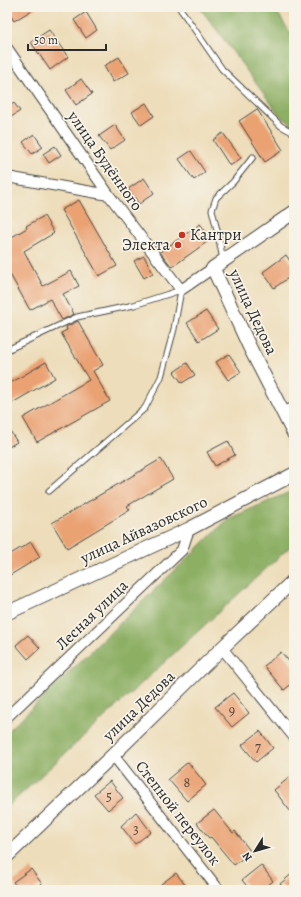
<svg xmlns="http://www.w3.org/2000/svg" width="301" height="897" font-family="Alegreya,serif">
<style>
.forest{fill:#8caf63;stroke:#5c6d47}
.building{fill:#eaa273}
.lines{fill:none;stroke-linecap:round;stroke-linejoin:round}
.service-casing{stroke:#484640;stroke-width:7}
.minor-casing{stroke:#484640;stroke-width:12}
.tertiary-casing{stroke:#484640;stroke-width:15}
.service{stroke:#fff;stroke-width:5}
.minor{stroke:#fff;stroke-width:10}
.tertiary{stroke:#fff;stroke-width:13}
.poi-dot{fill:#c8321e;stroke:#f7f3e8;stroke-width:1.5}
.labels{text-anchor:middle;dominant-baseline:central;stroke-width:3.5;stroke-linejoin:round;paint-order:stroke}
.number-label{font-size:14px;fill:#5b493d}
.street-label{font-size:16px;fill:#2b2b2b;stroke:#f7f3e8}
.poi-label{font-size:16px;fill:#2b2b2b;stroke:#f7f3e8;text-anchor:start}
</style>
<rect width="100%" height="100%" fill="#f7f3e8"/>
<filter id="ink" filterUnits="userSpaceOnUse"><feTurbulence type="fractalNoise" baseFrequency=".025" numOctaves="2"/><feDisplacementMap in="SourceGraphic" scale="8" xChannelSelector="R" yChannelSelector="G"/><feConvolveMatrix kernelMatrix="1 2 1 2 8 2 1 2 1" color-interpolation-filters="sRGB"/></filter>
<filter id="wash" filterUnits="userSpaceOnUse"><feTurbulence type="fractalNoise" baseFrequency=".012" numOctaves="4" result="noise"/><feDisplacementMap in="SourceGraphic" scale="16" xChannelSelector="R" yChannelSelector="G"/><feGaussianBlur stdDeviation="0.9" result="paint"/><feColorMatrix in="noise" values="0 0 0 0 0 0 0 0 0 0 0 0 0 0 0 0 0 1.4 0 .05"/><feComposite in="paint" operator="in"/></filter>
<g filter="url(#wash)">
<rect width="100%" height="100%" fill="#edddba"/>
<path class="forest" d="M199 7H274L294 39V125L281 117 213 25Z
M294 490V543L7 807V732L228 519Z"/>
<g id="blocks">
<path class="building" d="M7 7H37L14 21 7 10Z
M86 12 97 30 86 38 74 20Z
M49 30 68 57 50 70 31 42Z
M119 57 129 73 113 82 104 66Z
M81 79 92 94 76 105 66 90Z
M14 103 20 111 7 120V108Z
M146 103 154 116 141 125 132 112Z
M257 109 283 150 265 162 239 121Z
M115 125 125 140 110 150 99 136Z
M223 133 241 158 230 166 213 140Z
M34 134 43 147 32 154 23 142Z
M55 146 61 155 49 163 43 154Z
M191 151 205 172 194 180 179 159Z
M144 178 154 193 139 204 128 189Z
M79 200 117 266 99 276 61 210Z
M44 216 54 233 24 251 43 286 71 271 79 286 63 294 74 314 62 320 50 299 30 310 7 269V240L27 228 26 226Z
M200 224 211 239 172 267 160 252Z
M286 255 294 267V274L274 288 263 272Z
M144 256 153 273 144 278 134 261Z
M206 311 218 329 199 341 187 323Z
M78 321 103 365 93 371 110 401 37 442 23 418 89 380 61 333 67 330 66 327Z
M229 354 241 372 228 380 216 362Z
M46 362 55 378 7 406V385Z
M187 363 195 375 182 383 174 372Z
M7 426 17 442 7 448Z
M228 441 235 455 215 466 207 452Z
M161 459 173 479 127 506 130 510 67 548 52 523Z
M31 542 40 557 7 577V556Z
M28 635 40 648 28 659 16 645Z
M281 652 294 667V682L284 690 264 666Z
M233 693 249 713 232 727 215 707Z
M260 731 273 748 256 762 242 745Z
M188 762 206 785 187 801 168 779Z
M290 777 294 782V816L274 790Z
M110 781 123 798 108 810 94 794Z
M214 810 233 833 235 831 251 852 234 865 211 837 209 838 197 823Z
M136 812 151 832 135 844 121 826Z
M261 865 273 881 262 890H250L242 880Z
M31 869 42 884 33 890H19L13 882Z
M294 872V890H285L280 884Z
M176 873 189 890H166L161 884Z"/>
</g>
</g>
<g filter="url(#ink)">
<use href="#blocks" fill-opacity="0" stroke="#484640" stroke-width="1"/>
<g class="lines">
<g class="service-casing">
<path id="service" d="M179 7 222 69 281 126 294 133
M223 260 218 234 212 210 216 198 233 182 253 157
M7 350 77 317 134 305 181 290 174 329 161 377 145 408 49 491
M282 410 294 405"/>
</g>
<g class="minor-casing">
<path id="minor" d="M7 48 109 195 181 290 213 268
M7 177 109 195
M222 648 294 737
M7 717 182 550 189 529
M113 755 219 890"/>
</g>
<g class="tertiary-casing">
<path id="tertiary" d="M294 212 213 268 250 348 294 434
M7 613 189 529 294 474
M7 856 113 755 222 648 294 580"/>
</g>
<use href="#service" class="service"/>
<use href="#minor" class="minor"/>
<use href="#tertiary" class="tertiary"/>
</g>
</g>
<g class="poi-dot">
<circle cx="182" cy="235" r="4"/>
<circle cx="178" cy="245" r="4"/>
</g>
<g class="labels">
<g class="number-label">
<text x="232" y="710">9</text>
<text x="258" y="747">7</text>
<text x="187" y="782">8</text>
<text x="109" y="796">5</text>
<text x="136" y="829">3</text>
</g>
<g class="street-label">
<text transform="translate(105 161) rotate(55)">улица Будённого</text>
<text transform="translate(253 312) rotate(65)">улица Дедова</text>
<text transform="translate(144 530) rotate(-25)">улица Айвазовского</text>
<text transform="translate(92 615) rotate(-44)">Лесная улица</text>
<text transform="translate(139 706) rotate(-44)">улица Дедова</text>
<text transform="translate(178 813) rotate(52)">Степной переулок</text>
</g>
<g class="poi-label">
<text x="190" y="235">Кантри</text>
<text x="170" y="245" text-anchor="end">Электа</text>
</g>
</g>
<rect width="301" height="897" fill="none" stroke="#f7f3e8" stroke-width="24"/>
<g transform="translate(255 851) rotate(233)" stroke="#f7f3e8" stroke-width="3" paint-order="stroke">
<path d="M0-3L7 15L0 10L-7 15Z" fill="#2b2b2b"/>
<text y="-6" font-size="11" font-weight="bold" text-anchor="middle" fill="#2b2b2b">N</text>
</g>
<path d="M28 44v6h78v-6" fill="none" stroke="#2b2b2b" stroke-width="2"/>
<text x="34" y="44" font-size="12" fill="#2b2b2b" stroke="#f7f3e8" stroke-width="3" paint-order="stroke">50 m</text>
</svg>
